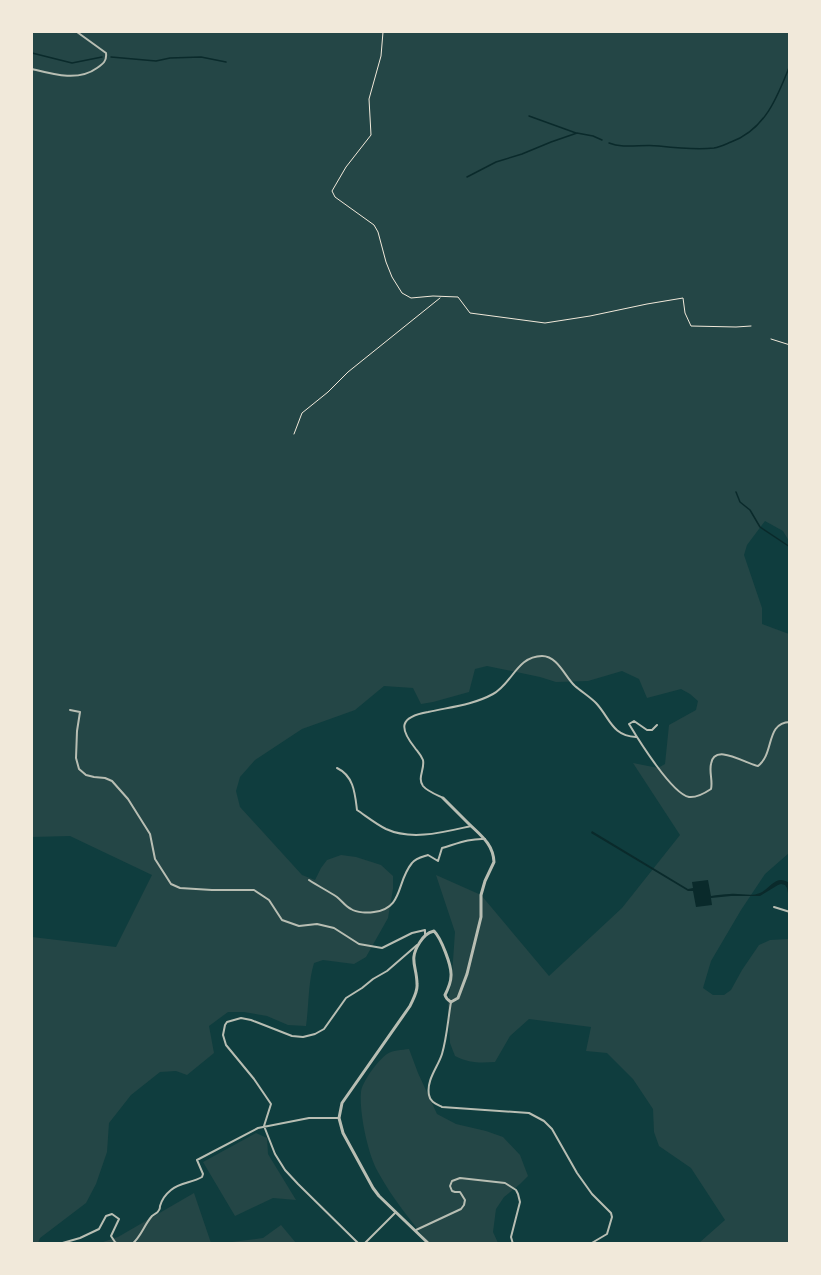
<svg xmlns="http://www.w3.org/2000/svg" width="821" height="1275" font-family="'Open Sans',sans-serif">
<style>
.green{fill:#244646}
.water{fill:#0a2a2b}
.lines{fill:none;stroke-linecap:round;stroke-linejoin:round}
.stream{stroke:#0a2a2b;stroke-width:1.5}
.path{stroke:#f1e9da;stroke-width:1}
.minor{stroke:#b8beb3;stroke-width:2}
.tertiary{stroke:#b8beb3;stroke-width:3}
</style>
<rect width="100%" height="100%" fill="#0f3d3e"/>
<path class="green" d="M32 32H789V541L783 531 765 521 747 545 744 555 762 608V624L789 634V853L765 874 741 910 711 961 703 988 713 995H724L731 990 742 970 759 945 770 940 789 939V1243H699L725 1220 691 1168 659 1146 654 1132 653 1109 633 1079 607 1053 586 1051 591 1027 529 1019 510 1036 495 1062C479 1063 469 1063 455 1056L450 1043 448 1004 452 975 455 932 436 875 481 895 549 976 622 908 680 835 633 763 658 768 665 764 669 725 696 710 698 701 690 694 681 689 647 698 639 679 622 671 588 681 556 682 540 677 487 666 475 669 469 692 433 702 421 704 413 688 384 686 355 710 302 729 255 760 240 777 236 791 240 807 302 875 315 880 321 868 327 860 341 855 356 857 381 865 393 876V889L388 918 366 957 354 964 323 960 314 963C308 983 309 1005 306 1026L288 1025 267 1016 244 1012H228L209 1026 214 1053 187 1075 176 1071 160 1072 131 1095 109 1123 107 1152 96 1184 86 1203 40 1238 38 1243H32V937L116 947 152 875 70 836 32 837Z
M409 1049 418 1073 437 1114 456 1124 486 1131 503 1137 520 1155 528 1176 520 1184 504 1197 496 1209 493 1232 498 1243H429C411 1221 392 1198 378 1172 368 1155 359 1112 361 1092 362 1082 378 1060 387 1054 392 1050 402 1050 409 1049Z
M256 1133 267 1138 268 1154 296 1200 273 1198 235 1216 203 1162Z
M194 1193 211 1243 97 1244 118 1237Z
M281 1225 296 1243H224L263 1238Z"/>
<path class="water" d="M592 831 688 889 693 888 692 882 708 880 711 896C717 895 724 894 730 894 740 893 751 897 760 893 771 888 776 874 789 883V898L787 888 785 885 781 884 778 885 760 896H731L711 898 712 905 696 907 693 891H688L591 833Z"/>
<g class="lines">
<path class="stream" d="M32 53 72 63 102 57
M111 57 156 61 170 58 201 57 226 62
M529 116 576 133
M609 143C624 149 642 144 659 146 677 148 696 150 714 148 720 147 726 144 731 142 765 130 778 96 790 65
M467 177 496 162 522 154 551 142 577 133 593 136 602 140
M736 492 740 502 750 510 760 527 790 547"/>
<path class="path" d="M383 32 381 56 369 99 371 135 346 167 332 191 335 197 374 225 378 232 386 262 392 277 402 293 411 298 433 296 458 297 470 313 545 323 590 316 647 304 683 298 685 313 691 326 736 327 751 326
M771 339 790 345
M294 434 302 413 328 392 348 372 440 298"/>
<path class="minor" d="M32 69C52 74 78 82 97 68 103 64 107 61 106 53L77 32
M70 710 80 712 77 731 76 758 79 769 86 775 94 777 105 778 112 781 128 799 150 834 155 859 171 884 180 888 212 890H254L269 900 282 920 299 926 317 924 334 928 359 944 382 948 412 933 425 930V935
M657 725 652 730H647L634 721 629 724C638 739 672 794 689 797 697 798 705 793 711 789 713 781 709 772 711 764 714 742 746 764 758 766 775 753 765 723 790 722
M337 768C354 776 355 794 357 810 366 816 376 824 386 829 412 841 444 832 471 826
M443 798C437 795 427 791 423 786 417 778 425 769 423 760 421 755 418 752 415 748 399 728 399 717 428 712 450 707 473 705 493 694 512 684 517 656 542 656 558 656 565 677 575 686 582 692 590 697 596 703 610 718 612 736 636 737
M309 880C318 886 328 891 337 897 342 901 346 907 351 909 357 913 368 913 374 912 404 908 396 882 412 863 416 858 422 857 428 855L438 861 442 848C456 844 470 838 485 839
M774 907 790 912
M451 1002C448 1019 447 1037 442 1054 438 1067 426 1080 429 1095 430 1102 436 1104 442 1107L529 1113 544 1121 552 1129 577 1173 592 1194 611 1213 612 1217 607 1234 590 1244
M416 1230 461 1209 464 1205 465 1200 460 1192H455L452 1191 450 1186 452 1181 460 1178 505 1183 516 1190 518 1194 520 1202 511 1237 513 1244
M59 1244 80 1238 99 1229 106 1216 112 1214 119 1219 111 1236 115 1242 118 1244
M132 1244C141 1237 144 1225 152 1216 154 1214 158 1213 159 1210 160 1209 160 1207 160 1206 162 1199 166 1194 171 1190 180 1182 192 1183 202 1177L203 1174 197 1160 258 1128 309 1118H339
M359 1244 298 1184 285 1170 275 1154 264 1126 271 1104 254 1079 226 1045 223 1035 225 1025 227 1022 241 1018 251 1020 292 1036 303 1037 315 1034 324 1029 346 998 362 988 373 979 387 971 417 945
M364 1244 396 1212"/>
<path class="tertiary" d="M429 1244 379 1196 373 1188 343 1133 339 1118 342 1103 410 1006C413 999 418 992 417 984 417 966 408 960 420 942 424 936 427 933 434 931 441 938 452 966 451 976 451 982 448 989 445 995 446 999 448 1000 451 1002L458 998 467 974 481 917V895L485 881 494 862C493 843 480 835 467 822 459 814 451 806 443 798"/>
</g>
<rect width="821" height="1275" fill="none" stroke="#f1e9da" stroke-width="66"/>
</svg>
